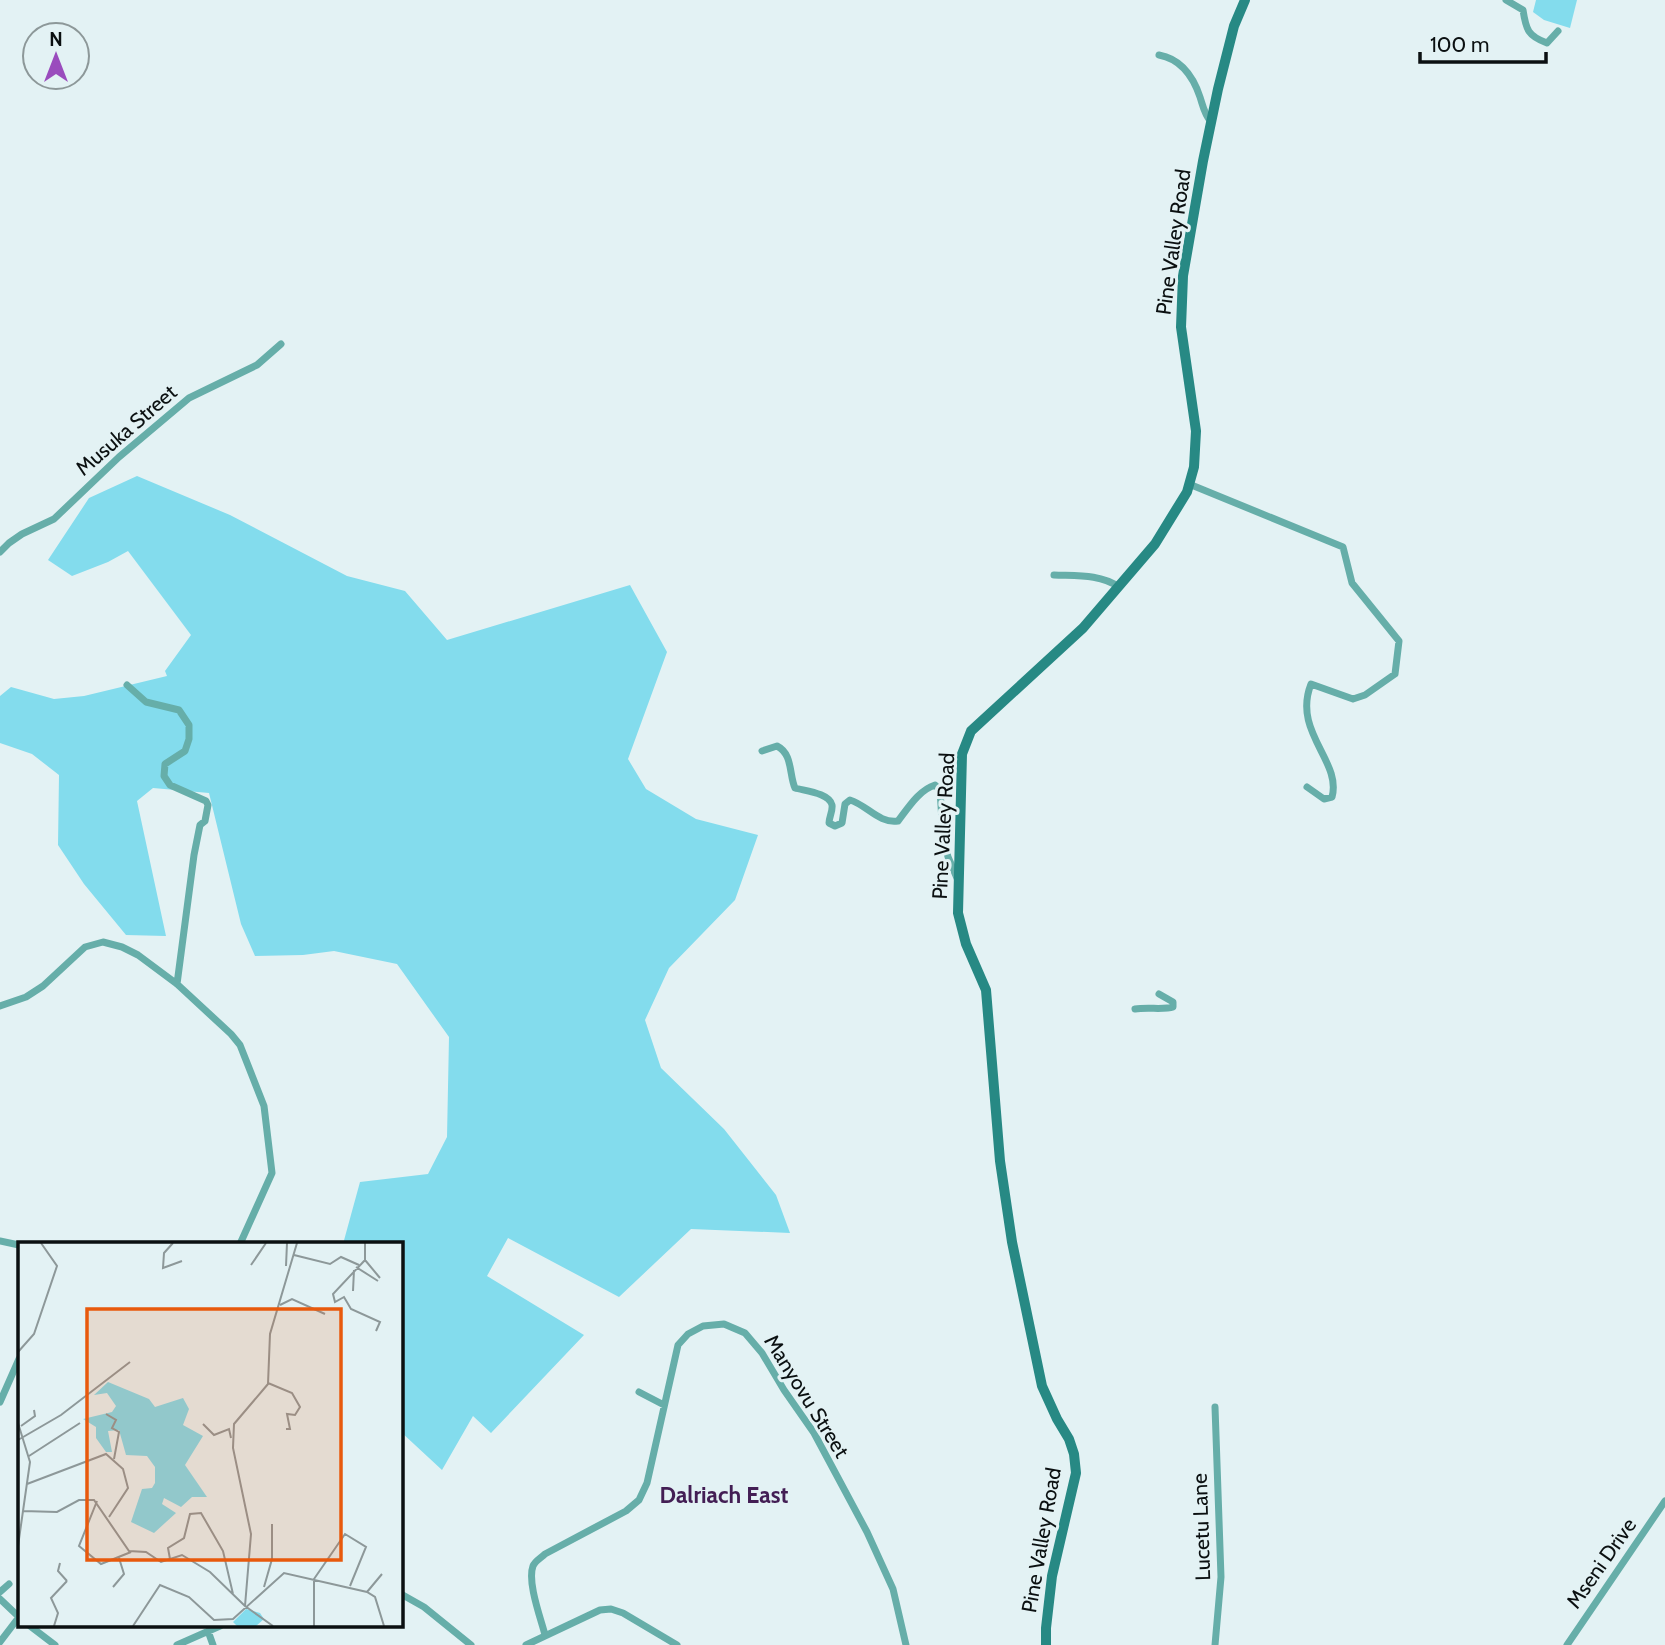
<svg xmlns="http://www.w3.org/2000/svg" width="1665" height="1645" font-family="Cabin,sans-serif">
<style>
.green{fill:#83dced}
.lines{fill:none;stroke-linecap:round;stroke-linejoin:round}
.street{stroke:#66aea9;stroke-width:7}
.secondary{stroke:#278984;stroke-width:10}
.labels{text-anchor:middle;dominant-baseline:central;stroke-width:6;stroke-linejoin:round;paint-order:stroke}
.street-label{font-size:21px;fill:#0b1011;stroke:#e3f2f4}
.neighbourhood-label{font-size:23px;font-weight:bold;fill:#431e54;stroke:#e3f2f4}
.inset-road{fill:none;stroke:#8d9899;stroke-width:2}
.view{fill:#e8590c;fill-opacity:0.15;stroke:#e8590c;stroke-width:3.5}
.inset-edge{fill:none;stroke:#0b1011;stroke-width:3.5}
</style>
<rect width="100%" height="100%" fill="#e3f2f4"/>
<path class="green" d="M1536 0H1577L1570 28 1544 20 1533 12Z
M137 476 230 515 347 576 405 591 447 640 630 585 667 652 628 759 646 789 696 819 758 835 735 900 669 968 645 1020 661 1068 724 1129 776 1195 790 1233 691 1229 619 1297 508 1238 487 1276 584 1335 491 1433 473 1416 442 1470 401 1432V1244H343L360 1182 428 1174 447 1137 449 1037 397 964 334 951 303 955 255 956 241 924 209 793 153 788 137 801 166 936 126 935 84 884 58 845 59 775 32 754 0 743V696L11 687 54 699 84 696 167 676 165 671 191 635 128 551 108 562 72 576 48 560 89 498Z"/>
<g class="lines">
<path class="street" d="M1506 0 1523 10C1526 30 1528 36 1547 43L1558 31
M1159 55C1181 59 1193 76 1200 97 1203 106 1204 114 1211 122
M1189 484 1343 547 1352 583 1399 641 1395 674 1365 695 1353 699 1311 684C1292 732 1342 761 1332 797L1324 799 1307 787
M0 552 9 543 22 534 54 519 119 457 189 398 257 365 281 344
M1054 575C1077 576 1100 574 1119 587
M127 685 146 702 179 710 189 725V739L185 751 165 764 164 776 170 785 206 801 208 805 205 821 200 825 194 855 177 984
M762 751 777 746C793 754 789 775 795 788 805 791 829 793 832 805 833 811 829 817 829 823L835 826 842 823 845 804 850 800C867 805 879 824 898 821 908 808 919 790 935 785L940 790 943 836 948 857 957 878
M0 1006 26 997 43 986 85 947 103 942 122 947 138 955 177 984 231 1034 240 1045 264 1106 272 1173 240 1244
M1135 1009C1147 1007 1165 1010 1173 1007V1002L1159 994
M0 1241 19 1245
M639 1392 664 1405
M0 1402 19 1359
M1215 1407 1221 1577 1215 1645
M0 1592 9 1584
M401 1594 424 1607 471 1645
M0 1599 19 1617
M30 1626 55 1645
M208 1631 213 1645
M545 1635C541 1619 527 1582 533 1566 535 1561 541 1558 545 1554L626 1511 639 1500 647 1483 678 1345 688 1334 703 1326 724 1324 745 1333 762 1353 784 1390 814 1433 867 1532 893 1589 906 1645
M0 1642 19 1617
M177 1645 220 1626
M526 1645 600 1610 611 1609 623 1613 677 1645
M1567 1645 1665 1501"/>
<path class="secondary" d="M1046 1645V1628L1052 1576 1076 1473 1074 1454 1069 1439 1057 1419 1042 1386 1012 1242 1000 1161 986 990 966 944 958 913 962 754 971 731 1083 628 1155 544 1187 492 1194 467 1196 431 1181 327 1183 276 1203 161 1218 89 1234 26 1245 0"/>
</g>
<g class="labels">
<g class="street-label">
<text transform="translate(1173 242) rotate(-82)">Pine Valley Road</text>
<text transform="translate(126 430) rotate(-41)">Musuka Street</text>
<text transform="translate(943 826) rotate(-87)">Pine Valley Road</text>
<text transform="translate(807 1396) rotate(58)">Manyovu Street</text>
<text transform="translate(1201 1527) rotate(-92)">Lucetu Lane</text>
<text transform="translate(1041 1540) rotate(-80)">Pine Valley Road</text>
<text transform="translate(1601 1563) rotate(-55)">Mseni Drive</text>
</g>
<g class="neighbourhood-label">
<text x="724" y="1495">Dalriach East</text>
</g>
</g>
<g transform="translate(18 1242)">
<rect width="385" height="385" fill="#e3f2f4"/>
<path d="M90 140 131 157 137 165 165 156 171 167 165 183 185 194 167 223 189 255H174L163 265 146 256 144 262 158 271 136 291 113 280 124 247 134 246 137 241V225L129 214 108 213 101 188 90 189 94 210H88L78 196V185L65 177 94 170 98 164 89 151 76 153ZM228 367 242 371 246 377 238 384H219L215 380Z" fill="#83dced"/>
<path class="inset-road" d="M155 1 146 11 145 26 164 19M347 1V18L315 52 317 60 326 55 333 67 362 80 358 89M276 13 312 22 323 15 341 23M347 18 362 36M233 23 248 1M268 24 269 1M338 25 360 39M335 49 336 28M262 63 274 57 307 72M0 110 16 92 39 24 23 1M250 141 274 151 282 165 277 173 269 172 272 187H268M88 172 98 178 94 186 101 190 96 217M0 181 12 220 0 304M185 182 196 193 211 187 213 196M3 184 17 174 16 168M0 198 43 173 112 120M11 214 62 181M9 242 88 212 105 227 110 246 91 275M79 259 61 304 83 322 113 310M5 269 39 270 61 258H76L111 309 128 310 143 320 164 313 192 330 227 364M152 317 150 306 166 296 172 272 183 271 205 309 215 352M42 321 40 329 49 339M95 345 106 332 101 316M246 345 254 317V282M349 350 364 332M36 384 40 371 33 356 49 339M115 384 142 343 171 355 196 378 215 377 266 331 349 350 357 355 366 384M255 384 227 364 233 292 215 206 216 182 250 142 252 92 279 1M296 384V337L327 292 348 305 332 344"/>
<path class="view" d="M69 67H323V318H69Z"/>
<rect width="385" height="385" class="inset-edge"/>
</g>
<g transform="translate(56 56)"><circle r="33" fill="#e3f2f4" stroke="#8d9899" stroke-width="2"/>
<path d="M0-5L12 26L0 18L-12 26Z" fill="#9a4cbd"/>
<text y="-10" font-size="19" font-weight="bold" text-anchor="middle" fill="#0b1011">N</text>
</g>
<path d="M1420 52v10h126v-10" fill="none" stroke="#0b1011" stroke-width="3.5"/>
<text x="1430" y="52" font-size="21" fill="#0b1011" stroke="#e3f2f4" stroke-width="5" paint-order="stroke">100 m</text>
</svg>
